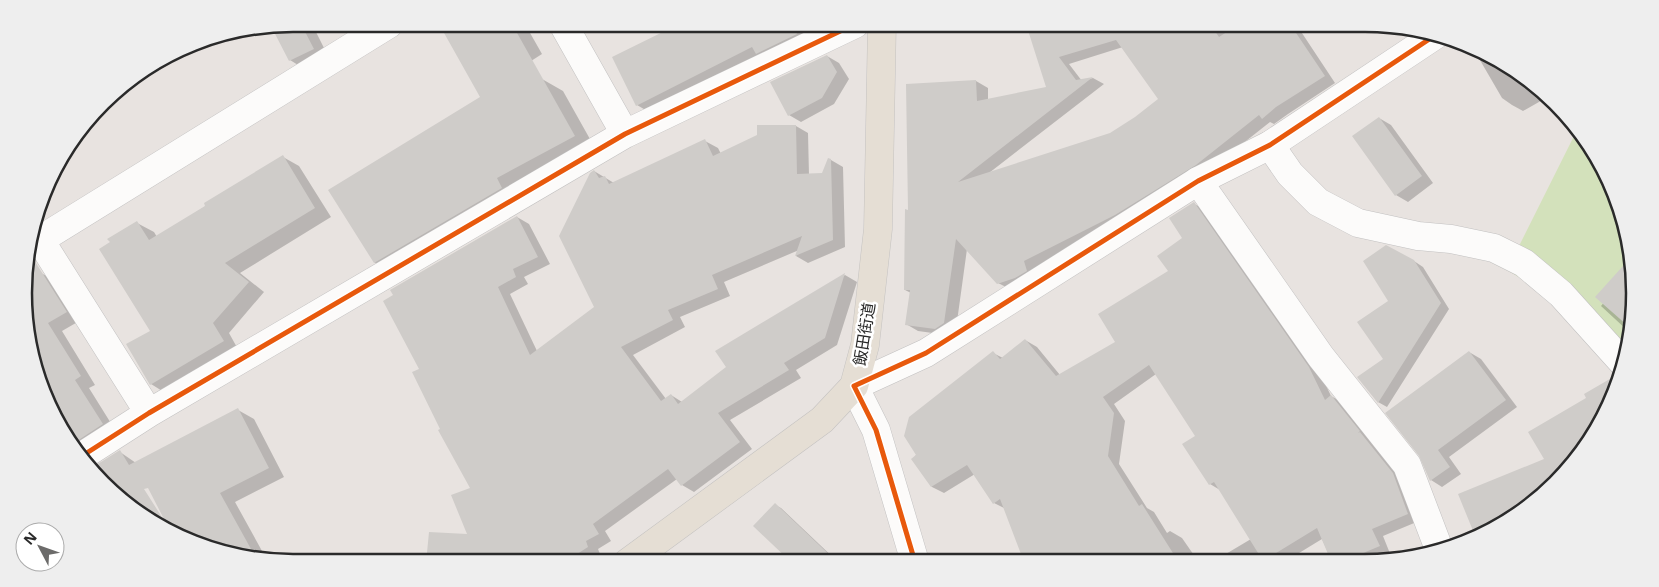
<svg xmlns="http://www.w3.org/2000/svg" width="1659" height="587" font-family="'Open Sans','Noto Sans JP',sans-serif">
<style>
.green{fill:#d3e1bb}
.shadow{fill:#0003;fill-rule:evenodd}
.building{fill:#cfccc9;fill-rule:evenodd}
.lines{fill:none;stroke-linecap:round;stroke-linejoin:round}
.street-casing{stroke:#c2c1c1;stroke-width:29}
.secondary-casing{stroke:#c2c1c1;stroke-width:29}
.primary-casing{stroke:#c4c2c1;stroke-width:29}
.street{stroke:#fcfbfa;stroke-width:28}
.secondary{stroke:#fcfbfa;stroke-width:28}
.primary{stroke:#e5ded4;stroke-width:28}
.cycleway-casing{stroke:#fff;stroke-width:8}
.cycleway{stroke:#e8590c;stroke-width:5}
.labels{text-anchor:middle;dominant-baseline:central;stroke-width:5;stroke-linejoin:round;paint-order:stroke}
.street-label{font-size:16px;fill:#2a2a2a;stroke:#fff}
.rim{fill:none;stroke:#2a2a2a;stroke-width:2.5}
</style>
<rect width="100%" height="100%" fill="#e8e3e0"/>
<path class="green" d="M1576 132 1599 158 1633 258 1627 349 1613 335 1507 270Z"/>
<path class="shadow" d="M294 24H312L329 58 306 70 290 60 273 28Z
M451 24H525L542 54 517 70 542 79 563 91 595 148 395 274 374 262 482 98 443 29Z
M680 24H811L818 42 654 115 637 105Z
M1028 24H1296L1335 83 1288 114 1274 124 1270 122 1208 171 1127 221 1035 268 1038 278 1010 289 998 283 967 249 956 329 947 335 918 331 906 324 911 293 905 290 909 213 907 85 976 81 988 88V100L1048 88ZM1123 47 1160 99 1136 118 1110 135 989 173 1104 84 1093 78 1082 81 1069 64Z
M1479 54 1529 79 1546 98 1523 111 1512 105 1502 98 1477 55Z
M827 56 839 63 849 79 834 104 801 122 789 115Z
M1379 118 1391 125 1433 183 1408 202 1396 195Z
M796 126 808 133 809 175H823L831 160 843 167 845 247 808 263 796 256 799 250 724 282 730 296 680 317 685 327 633 355 666 399 671 395 682 402 727 368 717 351 845 275 857 282 837 345 796 370 801 378 730 420 752 449 694 492 682 485 677 479 605 531 611 541 598 549 600 554 586 563H418L469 535 472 488 442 430 421 370 517 217 529 224 550 264 524 277 528 284 510 294 537 351 595 308 594 171 614 183 705 141 718 148 721 154Z
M283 157 299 166 331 217 240 273 264 292 229 333 239 351 167 394 151 384 152 331 137 223 154 232 157 237Z
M51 175 55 183 48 186Z
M1194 204 1206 210 1321 375 1331 396 1343 403 1405 481 1419 521 1383 536 1393 561H1332L1322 539 1286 561H1214L1251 539 1220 490 1210 484 1197 436 1156 374 1114 404 1125 421 1119 464 1147 508 1154 512 1167 533 1170 531 1182 538 1198 561 1025 562 1006 509 994 503 975 474 944 493 932 487 913 459 993 353 1003 358 1025 340 1037 347 1060 375 1116 343 1170 272 1184 239Z
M1414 261 1423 267 1449 309 1387 407 1378 402 1390 301Z
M37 271 52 279 81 320 62 331 95 385 89 388 117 433 83 457 69 444 33 363 27 277Z
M1630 271 1632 273 1628 331 1601 306Z
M1469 352 1481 359 1517 407 1449 457 1461 474 1442 487 1431 480 1420 455Z
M238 410 254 419 284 477 235 502 267 560 224 554 207 546 194 523 140 469 143 518 94 468 120 452 136 463Z
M775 505 781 508 838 562H793L755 526Z
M342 556 355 563H330Z
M279 557 288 563 273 561Z"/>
<path class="building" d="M294 24H301L314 49 289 61 272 28Z
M439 24H512L575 136 497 178 502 188 374 263 328 190 480 97Z
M679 24H798L794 26 797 34 756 54 752 47 636 106 612 57Z
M1026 24H1210L1219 37 1239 24H1290L1325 76 1276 107 1262 119 1259 115 1196 165 1115 215 1024 261 1027 271 1015 278 997 284 956 239 944 323 935 329 905 325 910 290H904L905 209 908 210 906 84 976 80 977 101 1046 87ZM1116 40 1158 99 1135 117 1110 133 958 182 1093 77 1076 80 1059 57Z
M827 55 837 72 822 98 788 116 770 82Z
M1379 117 1422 176 1395 196 1352 136Z
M757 125H796L797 174 822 173 828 158 831 159 833 240 795 256 802 236 712 275 718 289 668 310 673 320 621 347 661 401 671 394 678 404 726 367 715 351 845 273 825 338 784 363 789 370 718 413 740 442 681 486 668 469 593 524 599 534 586 541 588 547 563 563H426L429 532 467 534 451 495 470 488 438 430 440 429 412 372 419 369 383 301 393 295 390 290 517 216 538 257 513 269 516 277 498 287 530 355 594 307 559 236 590 173 594 170 599 178 605 176 609 184 705 139 713 156 757 135Z
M283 155 315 208 225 263 249 282 213 323 224 341 150 385 126 344 150 331 99 249 110 242 107 239 137 221 149 240 205 206 204 203Z
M1194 202 1309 367 1325 400 1331 395 1360 431 1358 433 1360 432 1393 473 1408 514 1372 529 1380 546 1344 561H1331L1317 528 1263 561 1214 482 1209 485 1182 444 1195 436 1149 365 1103 397 1114 413 1108 456 1139 506 1142 504 1178 561 1024 562 1000 499 993 504 967 465 931 487 911 459 916 455 904 436 909 417 993 351 1000 359 1025 339 1056 376 1115 342 1098 314 1168 271 1157 256 1182 238 1169 218Z
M1386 245 1414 260 1441 303 1378 403 1357 377 1383 359 1357 322 1388 301 1363 261Z
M1632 256 1633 258 1628 326 1595 297Z
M34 260 67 312 48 323 81 376 75 380 103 424 71 445 33 363 26 261Z
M1469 351 1506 400 1438 450 1450 467 1430 481 1419 456 1385 413Z
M1615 376 1619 379 1599 429 1544 496 1485 536 1476 538 1458 494 1544 459 1528 432 1586 398 1584 394Z
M238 408 269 468 220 493 256 558 224 554 166 528V523L148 488 144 489 165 522 161 526 143 518 93 467 120 450 129 465Z
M775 503 837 562H791L753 526Z"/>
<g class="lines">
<g class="street-casing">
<path id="street" d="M563 24 625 134
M1270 145 1290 174 1318 202 1358 223 1418 236 1451 239 1494 248 1524 263 1561 294 1625 365
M1198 181 1321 357 1407 465 1439 549
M40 240 149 413
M30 246 389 24
M82 456 149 413 625 134 855 24"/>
</g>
<g class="secondary-casing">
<path id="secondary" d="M915 562 876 430 854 386 926 353 1198 181 1270 145 1437 34"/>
</g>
<g class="primary-casing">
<path id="primary" d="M627 563 822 420 854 386 865 345 878 229 882 24"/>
</g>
<use href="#street" class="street"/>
<use href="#secondary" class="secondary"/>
<use href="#primary" class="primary"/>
<g class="cycleway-casing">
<path id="cycleway" d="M82 456 149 413 625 134 855 24
M915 562 876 430 854 386 926 353 1198 181 1270 145 1437 34"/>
</g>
<use href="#cycleway" class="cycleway"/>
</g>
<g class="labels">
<g class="street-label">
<text transform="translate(864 334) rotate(-81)">飯田街道</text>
</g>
</g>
<path d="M0 0H1659V587H0ZM293 32H1365A261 261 0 0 1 1626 293V293A261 261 0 0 1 1365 554H293A261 261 0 0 1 32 293V293A261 261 0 0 1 293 32Z" fill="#eee" fill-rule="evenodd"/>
<path class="rim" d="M293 32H1365A261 261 0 0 1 1626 293V293A261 261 0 0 1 1365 554H293A261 261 0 0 1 32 293V293A261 261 0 0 1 293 32Z"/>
<g transform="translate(40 547) rotate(311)"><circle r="24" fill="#ffffff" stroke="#aaaaaa"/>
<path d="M0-4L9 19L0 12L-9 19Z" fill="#6c6b6a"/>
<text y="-8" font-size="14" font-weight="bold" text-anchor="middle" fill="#2a2a2a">N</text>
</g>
</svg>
